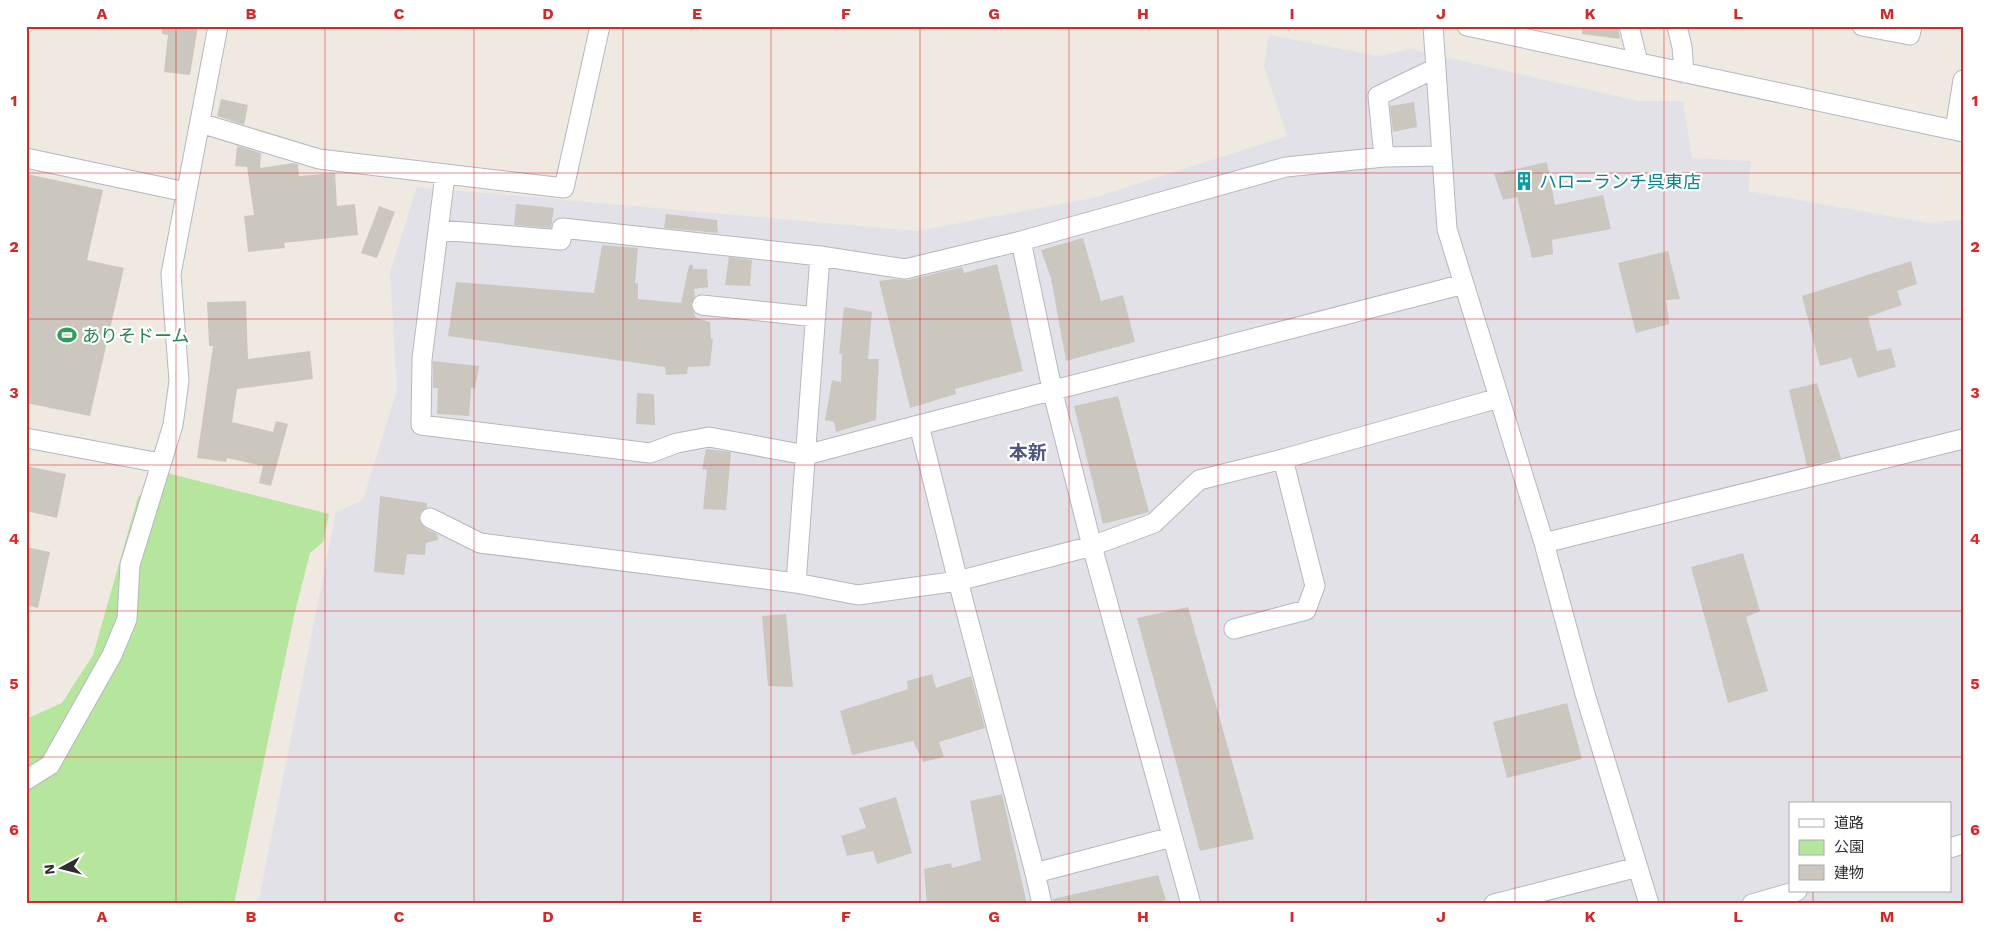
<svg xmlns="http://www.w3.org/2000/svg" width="1989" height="930" font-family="'Work Sans','Noto Sans JP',sans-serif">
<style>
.industrial{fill:#e3e1e8;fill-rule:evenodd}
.green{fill:#b6e59e}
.building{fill:#cbc7bf}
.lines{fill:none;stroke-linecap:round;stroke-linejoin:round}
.minor-casing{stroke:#b4b7c1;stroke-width:21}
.minor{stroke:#fff;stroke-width:19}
.grid{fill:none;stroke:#d62828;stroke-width:1;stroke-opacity:0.55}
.labels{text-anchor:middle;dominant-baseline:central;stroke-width:4.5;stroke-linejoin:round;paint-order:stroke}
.culture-label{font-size:18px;fill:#0d838f;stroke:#fff;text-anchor:start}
.leisure-label{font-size:18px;fill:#27864d;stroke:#fff;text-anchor:start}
.neighbourhood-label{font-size:19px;font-weight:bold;fill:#4d5680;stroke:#fff}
.neatline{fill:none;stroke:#d62828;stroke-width:2}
.grid-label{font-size:16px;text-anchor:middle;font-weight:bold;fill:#d62828}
</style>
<rect width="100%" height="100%" fill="#efe9e1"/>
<path class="industrial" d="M1269 35 1379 56 1410 49 1638 101H1683L1692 158 1751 161 1748 191 1928 223 1963 219V904H258L336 512 363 500 397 390 390 272 417 187 917 231 1093 198 1287 136 1264 66ZM1790 804H1950V891H1790Z"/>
<path class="green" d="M167 473 329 514 323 542 310 553 294 616 234 904H26V719L62 703 93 655 138 497Z"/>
<path class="building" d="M162 26H198L190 75 164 72 168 35 162 34Z
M1582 26H1618L1620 39 1582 34Z
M221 99 248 105 244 125 217 116Z
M1414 102 1417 127 1393 132 1390 106Z
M237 146 261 153 260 168 293 163 298 164 299 176 335 173 337 206 355 204 358 235 284 243 285 248 248 252 244 216 254 215 247 167 235 166Z
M1547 162 1555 205 1603 195 1611 229 1552 240 1553 254 1532 258 1517 197 1503 200 1494 174Z
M26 174 103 190 87 260 124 268 90 416 26 403Z
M516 204 554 208 551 228 514 225Z
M379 206 395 212 377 258 361 253Z
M666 214 717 220 718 233 664 228Z
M1083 238 1101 301 1123 295 1135 342 1066 361 1051 278 1041 250Z
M602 245 638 248 635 283H638V299L681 303 689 265H693V269H707L708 287 694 289 695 297 691 304 696 318 710 322 711 339H713L710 366 688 367 687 374 666 375 665 367 448 336 456 282 594 293Z
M1668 251 1680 299 1666 300 1669 324 1636 333 1618 263Z
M729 257 752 260 750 286 725 285Z
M1911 261 1917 284 1897 291 1902 305 1868 317 1877 351 1891 348 1896 367 1858 378 1851 358 1820 366 1802 296Z
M997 264 1023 371 955 389 956 394 910 408 879 281 893 279 908 280 962 267 964 273Z
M246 301 248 359 310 351 313 379 237 389 232 422 273 432 276 421 288 424 271 486 259 483 263 466 227 458 226 462 197 458 213 346H209L207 302Z
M844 307 872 312 868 359H879L876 420 836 432 834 422 825 420 832 380 841 382 842 354H839Z
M433 361 479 366 475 388H471L469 416 437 414 438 388H433Z
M1817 383 1841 458 1807 466 1789 390Z
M637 393 654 394 655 425 636 424Z
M1118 396 1149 512 1103 524 1074 406Z
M706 449 731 452 726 510 703 509 707 470 702 469Z
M26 466 66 474 57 518 26 511Z
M380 496 427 503V507L420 513 419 519 425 528 437 534 438 540 426 543 425 555 407 554 404 575 374 572Z
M26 547 50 552 38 608 26 605Z
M1743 553 1760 611 1746 617 1768 691 1728 703 1691 567Z
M1188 607 1254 839 1200 851 1137 618Z
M786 614 793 687 768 686 762 616Z
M932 674 936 688 971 676 985 728 939 742 944 757 923 762 913 741 852 755 840 711 908 689 907 681Z
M1567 703 1582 759 1507 778 1493 722Z
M1002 794 1027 904H927L924 869 951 863 952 868 981 860 970 801Z
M896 797 912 853 877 864 873 851 847 856 841 836 866 828 859 808Z
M1158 875 1166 900 1152 904H1054L1053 899Z"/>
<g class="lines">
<g class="minor-casing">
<path id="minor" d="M1433 26 1447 229 1544 543 1585 694 1649 904
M1467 26 1963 132
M1629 26 1638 62
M1677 26 1682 47 1684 73
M1862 26 1910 35 1912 26
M200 123 319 159 564 188 600 26
M1955 130 1963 80
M1384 157 1378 96 1436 68
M26 158 186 192
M445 175 422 359 421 425 650 453 677 443 709 437 806 455 919 425
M439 230 561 240 562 228 820 256 905 269 1021 241 1286 167 1384 157 1440 156
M1021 241 1052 389 1092 546 1191 904
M702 305 816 317
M26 438 160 463
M430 518 480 543 796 583 858 595 958 581 1092 546 1154 523 1199 480 1283 459
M1544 543 1963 439
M796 583 820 256
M1234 629 1306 610 1315 586 1283 459 1499 398
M26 780 50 765 112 655 127 619 130 565 173 425 179 381 171 274 218 26
M1172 837 1035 873 958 581 919 425 1464 284
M1950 848 1963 844
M1035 873 1042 904
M1494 904 1638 867
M1752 904 1797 891"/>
</g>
<use href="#minor" class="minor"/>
</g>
<path class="grid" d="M176 26V904M325 26V904M474 26V904M623 26V904M771 26V904M920 26V904M1069 26V904M1218 26V904M1366 26V904M1515 26V904M1664 26V904M1813 26V804M26 173H1963M26 319H1963M26 465H1963M26 611H1963M26 757H1963M1813 891V904"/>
<defs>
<g id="building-bare" transform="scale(1.5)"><path d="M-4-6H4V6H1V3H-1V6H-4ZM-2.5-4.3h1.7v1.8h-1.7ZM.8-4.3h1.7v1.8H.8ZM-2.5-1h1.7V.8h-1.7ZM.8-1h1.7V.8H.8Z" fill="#0f9aa8" stroke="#fff" stroke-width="2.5" paint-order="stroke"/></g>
<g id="stadium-bare" transform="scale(1.5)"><path d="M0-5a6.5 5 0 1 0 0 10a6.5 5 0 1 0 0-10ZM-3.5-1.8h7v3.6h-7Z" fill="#2e9e5b" stroke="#fff" stroke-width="2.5" paint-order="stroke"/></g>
</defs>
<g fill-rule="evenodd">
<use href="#building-bare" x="1524" y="181"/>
<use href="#stadium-bare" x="67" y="335"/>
</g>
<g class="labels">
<g class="culture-label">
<text x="1539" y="181">ハローランチ呉東店</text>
</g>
<g class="leisure-label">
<text x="82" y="335">ありそドーム</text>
</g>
<g class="neighbourhood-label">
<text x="1028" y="452">本新</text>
</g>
</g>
<rect width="1989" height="930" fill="none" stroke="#ffffff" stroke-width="55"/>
<rect x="1789" y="802" width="162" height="90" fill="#ffffff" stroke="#ababab"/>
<rect x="1799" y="819" width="25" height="8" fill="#ffffff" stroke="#ababab"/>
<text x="1834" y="828" font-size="15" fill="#2e2e2e">道路</text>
<rect x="1799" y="840" width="25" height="15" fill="#b6e59e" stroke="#ababab"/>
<text x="1834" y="852" font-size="15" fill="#2e2e2e">公園</text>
<rect x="1799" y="865" width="25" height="15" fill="#cbc7bf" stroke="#ababab"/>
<text x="1834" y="878" font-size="15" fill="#2e2e2e">建物</text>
<g transform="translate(62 868) rotate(263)" stroke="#ffffff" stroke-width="4" paint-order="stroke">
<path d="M0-4L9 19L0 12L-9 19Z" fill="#2e2e2e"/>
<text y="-8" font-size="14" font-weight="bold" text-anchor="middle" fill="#2e2e2e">N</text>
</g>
<rect x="28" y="28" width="1934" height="874" class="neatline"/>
<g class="grid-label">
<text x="102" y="19">A</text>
<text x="251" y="19">B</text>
<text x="399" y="19">C</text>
<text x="548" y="19">D</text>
<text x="697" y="19">E</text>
<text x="846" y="19">F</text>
<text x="994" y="19">G</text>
<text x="1143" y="19">H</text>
<text x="1292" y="19">I</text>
<text x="1441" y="19">J</text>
<text x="1590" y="19">K</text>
<text x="1738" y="19">L</text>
<text x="1887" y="19">M</text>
<text x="14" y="106">1</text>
<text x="1975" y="106">1</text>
<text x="14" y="252">2</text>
<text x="1975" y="252">2</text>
<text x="14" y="398">3</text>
<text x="1975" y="398">3</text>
<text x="14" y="544">4</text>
<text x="1975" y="544">4</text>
<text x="14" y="689">5</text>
<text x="1975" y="689">5</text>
<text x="14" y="835">6</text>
<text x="1975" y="835">6</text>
<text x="102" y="922">A</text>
<text x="251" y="922">B</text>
<text x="399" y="922">C</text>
<text x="548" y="922">D</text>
<text x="697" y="922">E</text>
<text x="846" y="922">F</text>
<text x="994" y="922">G</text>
<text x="1143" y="922">H</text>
<text x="1292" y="922">I</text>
<text x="1441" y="922">J</text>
<text x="1590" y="922">K</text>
<text x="1738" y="922">L</text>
<text x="1887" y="922">M</text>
</g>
</svg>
